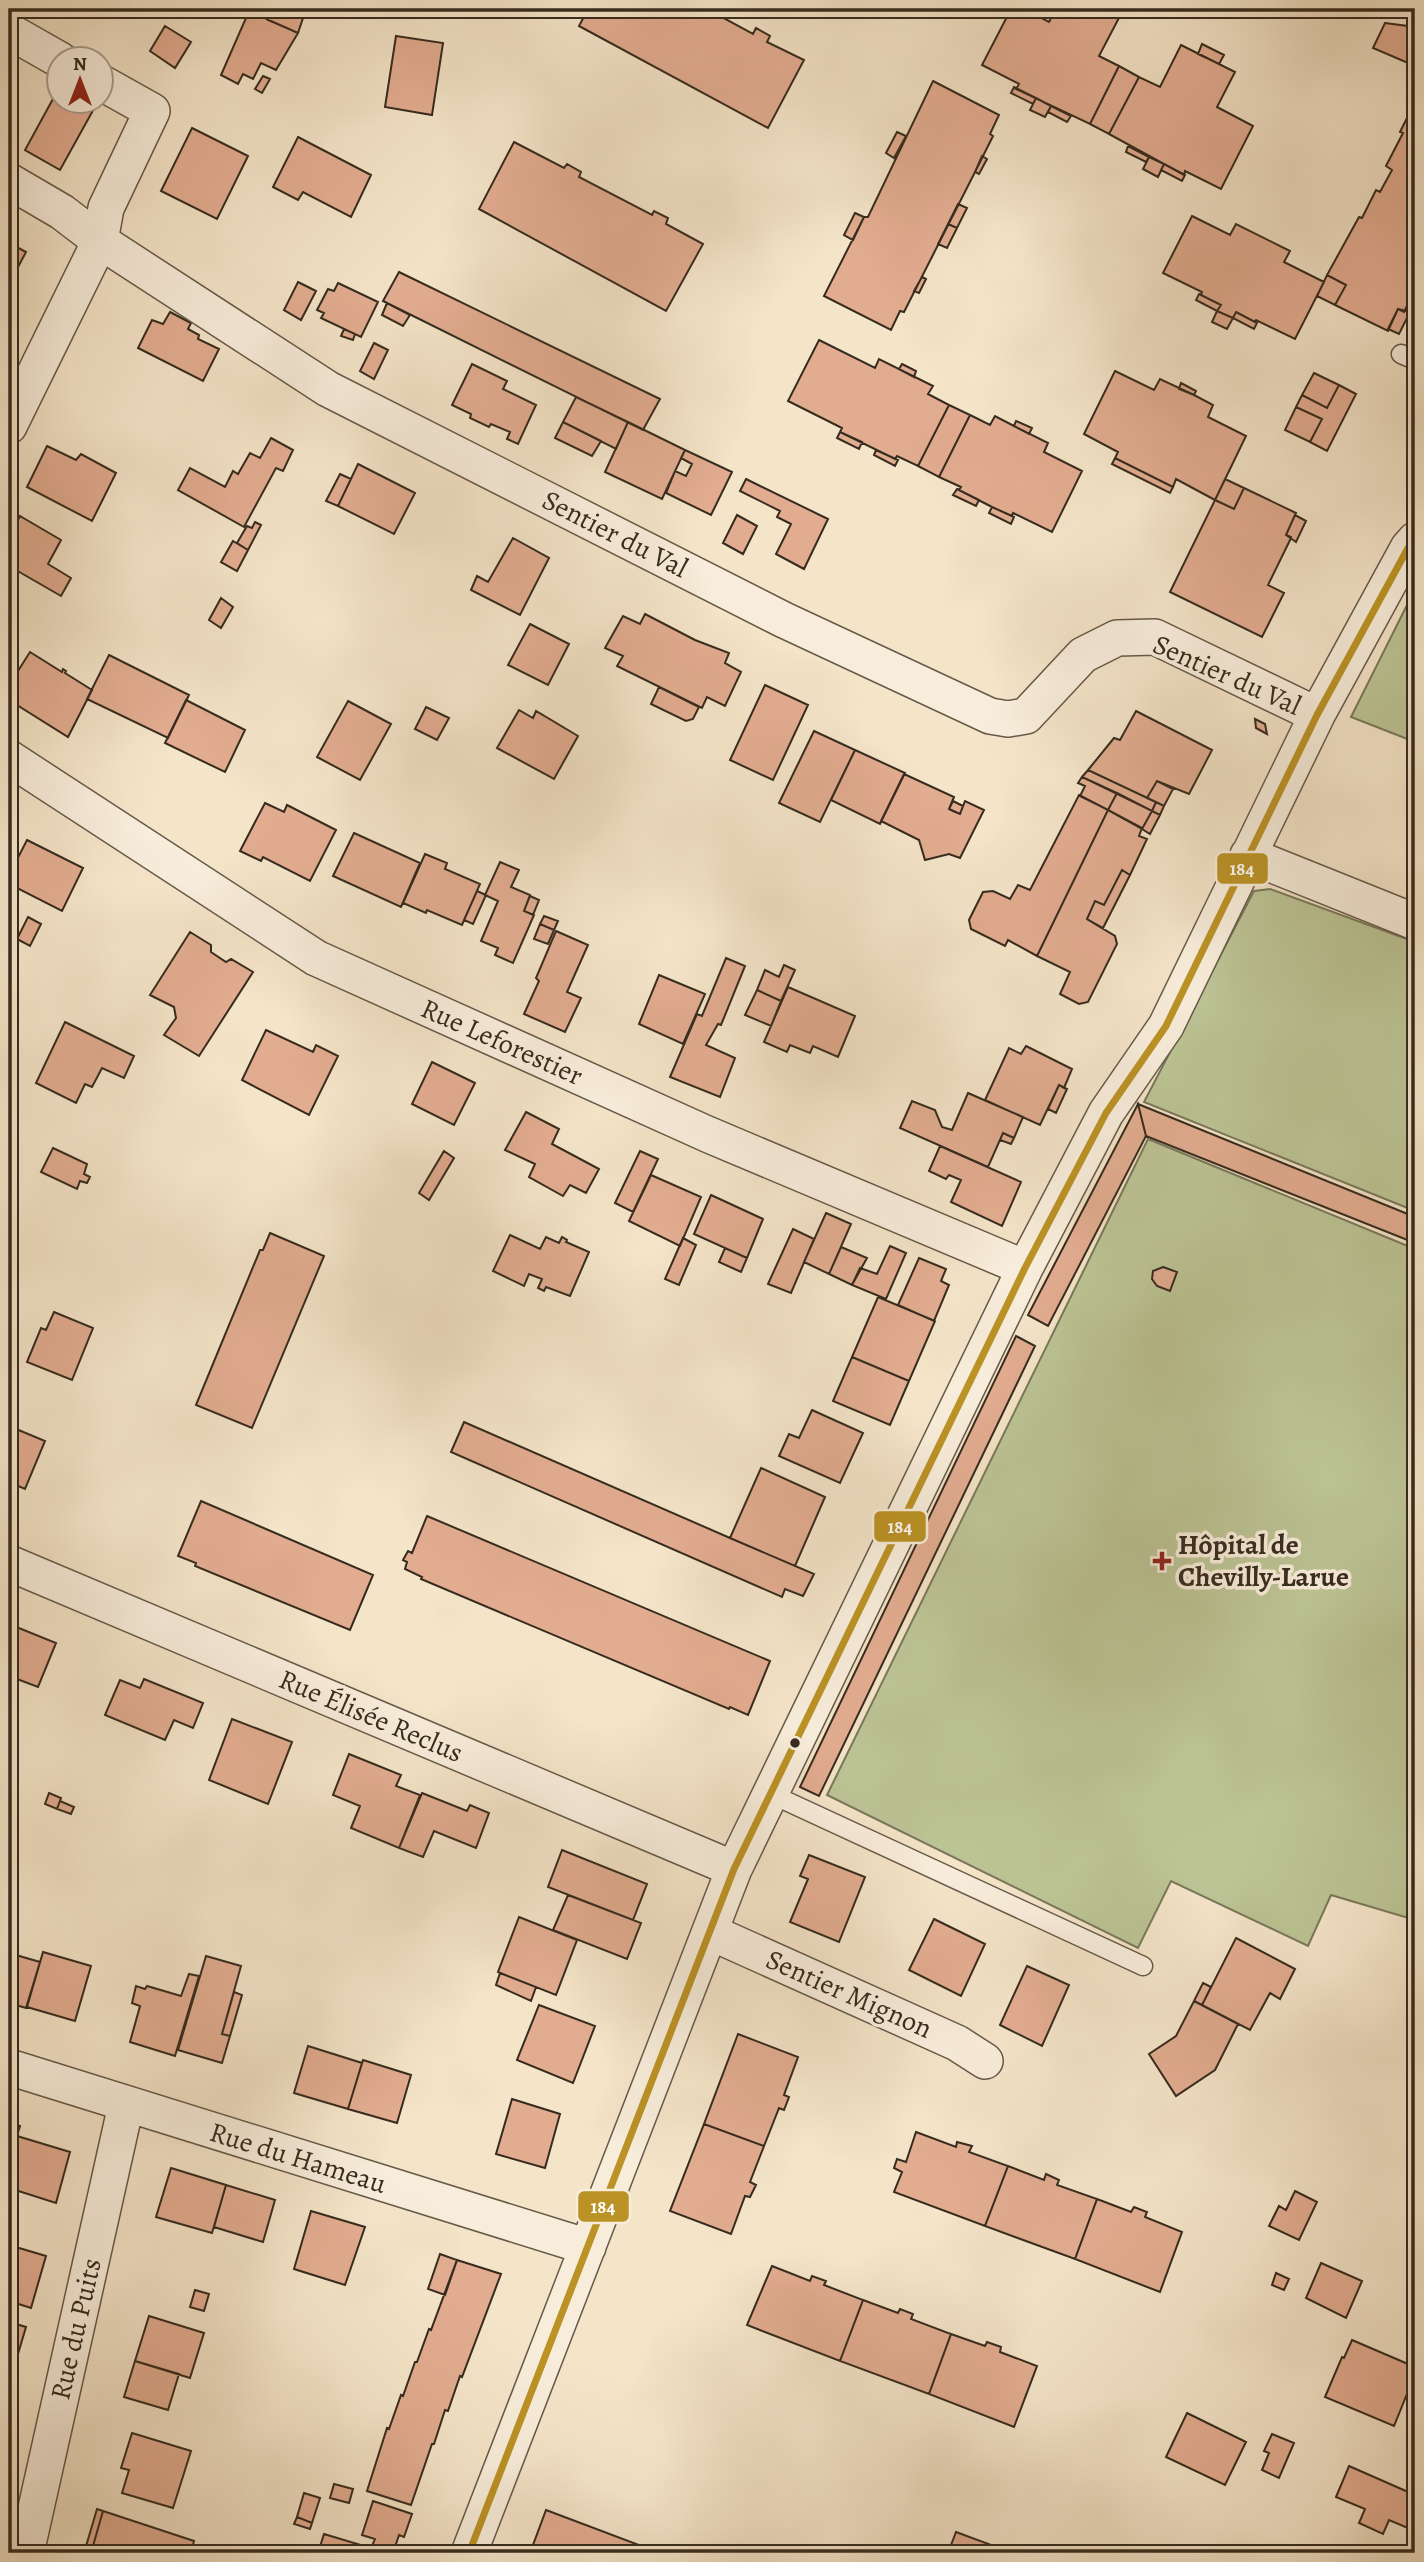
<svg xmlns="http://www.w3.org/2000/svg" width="1424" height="2562" font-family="Alegreya,serif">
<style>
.green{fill:#bcc495;stroke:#79785a;stroke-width:2}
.building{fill:#e2ac90;stroke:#362b1e;stroke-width:2}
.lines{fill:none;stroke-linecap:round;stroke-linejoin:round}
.service-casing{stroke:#665948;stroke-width:21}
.minor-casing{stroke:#665948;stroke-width:38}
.service{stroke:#f8eddb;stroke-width:18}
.minor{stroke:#f8eddb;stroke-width:35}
.bus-1-casing{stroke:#f8eddb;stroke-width:12}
.bus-1{stroke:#bb9225;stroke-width:7}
.poi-dot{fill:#8f2418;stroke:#f8eddb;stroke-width:2.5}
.bus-dot{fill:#362b1e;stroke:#f8eddb;stroke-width:2.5}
.labels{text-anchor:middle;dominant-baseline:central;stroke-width:7;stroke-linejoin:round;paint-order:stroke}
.street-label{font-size:28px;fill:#362b1e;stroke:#f8eddb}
.poi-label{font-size:28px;font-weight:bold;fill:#362b1e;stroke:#f8eddb;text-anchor:start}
.line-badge{stroke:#f8eddb;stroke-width:2.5}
.badge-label{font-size:19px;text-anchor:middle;font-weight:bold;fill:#fff}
</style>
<rect width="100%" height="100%" fill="#f4e4c8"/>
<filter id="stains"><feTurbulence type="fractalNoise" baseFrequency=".00286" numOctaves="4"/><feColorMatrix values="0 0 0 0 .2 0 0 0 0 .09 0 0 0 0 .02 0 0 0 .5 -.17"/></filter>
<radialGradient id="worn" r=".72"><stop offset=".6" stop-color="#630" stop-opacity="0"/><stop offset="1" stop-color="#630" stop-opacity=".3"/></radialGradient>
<path class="green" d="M1415 589V742L1351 717Z
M1270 889 1415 942V1211L1144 1102 1254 891Z
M1148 1139 1415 1249V1920L1331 1895 1308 1946 1171 1881 1138 1948 827 1795Z"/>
<path class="building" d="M273 9H291L304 15 298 33 268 20Z
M588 9H707L753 34 756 28 770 36 767 42 804 60 768 128 579 26Z
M1011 9H1024L1049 22 1056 9H1110L1121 14 1099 56 1119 66 1090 124 1016 89 1019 84 982 65Z
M249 11 298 33 276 70 261 63 253 79 243 74 238 84 221 75Z
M1385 23 1415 27V66L1373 48Z
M165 26 191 42 175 68 150 51Z
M396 36 443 43 432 115 385 107Z
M1202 44 1224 55 1219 64 1198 54Z
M1181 45 1235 72 1217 107 1253 126 1221 189 1185 171 1184 175 1109 134 1139 77 1160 87Z
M1119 66 1139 77 1109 134 1090 124Z
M263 76 270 79 262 93 255 89Z
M933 81 999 115 990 134 993 136 975 172 904 312 900 311 891 330 824 296 864 217H868Z
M60 86V102H90L96 105 60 170 25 150Z
M1014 87 1036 98 1033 104 1011 93Z
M1036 98 1051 106 1045 117 1030 110Z
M1415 102V289L1404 312 1398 309 1388 331 1335 305 1346 285 1327 275 1359 217 1362 218 1376 190 1380 192 1392 170 1386 166 1403 133 1400 132Z
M1051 106 1071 116 1067 122 1048 112Z
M192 128 248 156 217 219 161 191Z
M897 132 906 136 894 158 886 153Z
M298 137 371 175 351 217 303 192 298 200 273 187Z
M514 142 564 168 567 164 581 172 579 177 652 215 654 211 668 218 666 224 703 244 666 311 479 209Z
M1128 146 1149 157 1146 162 1126 152Z
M982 156 987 159 979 174 975 172Z
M1149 157 1164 164 1158 177 1143 169Z
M1164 164 1185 175 1182 181 1161 170Z
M958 204 967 208 957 228 948 224Z
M855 213 864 217 853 240 844 235Z
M1192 216 1230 235 1236 224 1290 251 1284 262 1324 282 1295 339 1256 320 1255 322 1236 312 1233 318 1217 311 1221 305 1201 295 1202 292 1163 273Z
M948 224 957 228 947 248 938 244Z
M9 243 26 252 9 284Z
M399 272 660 399 643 430 383 301Z
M1327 275 1346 285 1335 305 1317 296Z
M922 277 926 279 919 293 914 291Z
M298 282 316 291 301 320 284 310Z
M338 283 378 302 361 337 321 318 324 313 317 310 328 289 334 291Z
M1199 294 1221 305 1217 311 1196 300Z
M387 303 410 315 403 326 382 315Z
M1398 309 1410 312 1399 334 1388 329Z
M1217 311 1233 318 1227 329 1212 322Z
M170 312 191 323 188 329 199 335 198 339 219 349 203 381 138 348 152 320 163 324Z
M1236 312 1257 323 1254 329 1233 318Z
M344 329 355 334 353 340 341 336Z
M819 340 875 368 879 359 933 386 928 394 949 405 918 466 897 456 895 459 840 432 842 428 788 401Z
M374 343 388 350 374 379 360 371Z
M472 364 507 381 503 389 536 405 518 444 507 439 510 432 491 424 489 427 470 418 471 414 452 405Z
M902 364 916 371 914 377 899 369Z
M1115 371 1154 390 1160 379 1194 395 1213 405 1208 417 1246 436 1215 500 1176 479 1173 487 1115 458 1118 452 1084 434Z
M1314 373 1339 385 1327 408 1302 395Z
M1181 383 1196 391 1194 395 1179 389Z
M1339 385 1356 394 1327 451 1310 442 1322 419 1296 407 1302 395 1327 408Z
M576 397 628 422 616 449 563 422Z
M949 405 970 415 939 477 918 466Z
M1296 407 1322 419 1310 442 1285 430Z
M970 415 990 425 995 416 1014 426 1048 443 1044 452 1082 471 1052 532 1013 513 1012 516 992 507 959 490 961 487 939 477Z
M1016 421 1032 428 1029 434 1014 426Z
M563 422 601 441 592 456 555 438Z
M628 422 685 450 662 499 605 472Z
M840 432 862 442 859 449 837 438Z
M271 438 293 450 283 471 276 468 244 527 178 490 190 468 225 487 233 471 238 474 250 453 260 458Z
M47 446 76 460 81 454 116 473 92 521 27 487Z
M685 450 732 472 711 515 666 493 675 471 686 476 692 464 681 458Z
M876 450 898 460 895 466 874 455Z
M1115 458 1173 487 1170 493 1112 464Z
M358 464 415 493 394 534 338 506Z
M340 474 351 479 338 506 326 501Z
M746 479 828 519 804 569 776 554 791 524 777 517 780 511 740 491Z
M1225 479 1244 488 1234 509 1215 500Z
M1244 488 1296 513 1286 535 1291 537 1290 540 1268 585 1284 593 1262 637 1170 592 1215 500 1234 509Z
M957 489 979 500 976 506 953 495Z
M992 507 1014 517 1011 524 989 513Z
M737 515 757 526 743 554 723 543Z
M1295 515 1306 521 1296 542 1286 535Z
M20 516 61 540 48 564 71 578 61 596 9 566V536Z
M255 522 261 525 248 550 237 543 247 526 252 528Z
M513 538 549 558 520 615 471 590 477 576 488 582Z
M233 541 248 550 237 571 221 562Z
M221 598 233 607 221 628 209 620Z
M645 614 695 640 729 653 725 663 741 672 725 706 707 697 702 708 617 666 623 656 605 648 623 616 640 624Z
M9 620 17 624 9 641Z
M530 624 569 644 548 685 508 665Z
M30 652 62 672 63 669 66 671 65 673 92 690 68 737 9 700V685Z
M109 655 189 695 168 738 87 699Z
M765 685 808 705 773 780 730 760Z
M659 687 699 707 693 719 686 721 651 704Z
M186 700 245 730 225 772 165 743Z
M348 701 391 724 360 780 317 757Z
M426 707 449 718 437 740 415 729Z
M519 710 533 718 536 711 578 736 554 779 497 748Z
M1136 711 1212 750 1189 794 1157 781 1147 798 1088 770 1114 738 1120 740Z
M1255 719 1265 724 1267 734 1256 728Z
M814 731 855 750 820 822 779 803Z
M855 750 905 773 880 824 831 800Z
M1088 770 1156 802 1152 811 1082 777Z
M904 774 954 797 949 809 953 811 960 814 965 801 984 810 960 858 949 854 925 860 919 840 881 821Z
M1082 777 1117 793 1108 810 1080 796 1085 786 1078 783Z
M1157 781 1173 789 1164 806 1147 798Z
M1117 793 1152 811 1142 829 1108 810Z
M1079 795 1108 810 1037 956 1008 940 1005 946 971 929 969 920 983 892 993 891 1010 899 1018 885 1030 890Z
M953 801 963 806 960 814 949 809Z
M1156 802 1164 806 1160 815 1152 811Z
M265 803 284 812 287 805 336 830 310 881 263 857 261 861 240 851Z
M1108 810 1142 828 1139 836 1147 839 1130 875 1122 870 1104 905 1095 901 1087 919 1115 936 1117 944 1088 1002 1079 1004 1060 994 1070 972 1037 956Z
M1152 811 1160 815 1150 834 1142 829Z
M354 833 420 863 401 907 333 876Z
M27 840 83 868 62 911 9 884V875Z
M425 854 447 863 445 869 480 884 462 925 427 910 426 913 403 903Z
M500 862 519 870 511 887 530 895 524 911 534 915 513 963 495 955 498 948 481 941 498 901 485 895Z
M1122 870 1130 875 1103 928 1087 919 1095 901 1104 905Z
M477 891 486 895 473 924 464 920Z
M530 896 539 900 533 915 524 911Z
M544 916 558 921 554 930 540 924Z
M28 917 41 924 30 946 17 939Z
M540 924 554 930 548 944 534 939Z
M556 931 588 945 567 992 581 998 565 1032 524 1014 539 981 536 978Z
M190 932 211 945V952L226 962 231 959 253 972 199 1056 164 1035 176 1018 174 1007 150 995Z
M726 958 745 966 721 1025 718 1024 706 1045 735 1058 720 1097 670 1077 697 1014 702 1016Z
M784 965 795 970 781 1001 757 990 765 970 779 977Z
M659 975 705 994 683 1044 639 1024Z
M788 987 855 1016 838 1057 813 1046 810 1053 790 1045 787 1052 764 1042Z
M757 990 781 1001 771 1026 745 1015Z
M65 1022 134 1056 124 1078 102 1068 92 1087 85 1084 76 1103 36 1083Z
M266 1030 313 1052 316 1045 338 1056 309 1115 242 1080Z
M1026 1046 1072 1069 1064 1088 1059 1085 1040 1125 985 1100 1009 1048 1021 1054Z
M432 1062 475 1083 454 1125 412 1104Z
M1059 1085 1067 1089 1056 1113 1048 1109Z
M968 1093 1023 1117 1014 1138 1003 1133 988 1167 900 1128 912 1101 935 1110 942 1127 952 1130Z
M1138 1104 1146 1136 1048 1326 1028 1315Z
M1138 1104 1415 1217V1243L1146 1136Z
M526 1112 559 1129 552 1144 599 1169 586 1193 570 1185 563 1196 529 1177 535 1164 505 1150Z
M1003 1133 1014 1138 1011 1144 1000 1140Z
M940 1146 1021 1182 1002 1226 951 1202 961 1180 949 1175 946 1179 929 1171Z
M53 1148 87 1164 84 1174 90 1177 87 1183 80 1181 77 1189 41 1172Z
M444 1151 454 1158 429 1200 419 1193Z
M640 1151 658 1159 633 1212 615 1203Z
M651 1175 701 1197 680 1246 629 1221Z
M711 1195 763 1219 747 1258 694 1234Z
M826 1213 851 1224 829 1274 804 1262Z
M793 1229 814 1239 791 1293 768 1284Z
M270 1233 324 1256 252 1428 196 1405 260 1250H263Z
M510 1235 540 1249 546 1237 559 1243 562 1237 567 1240 566 1242 589 1252 570 1296 546 1287 544 1291 538 1288 542 1279 529 1274 524 1286 493 1271Z
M683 1238 696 1245 679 1285 665 1279Z
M890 1246 906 1253 886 1299 852 1285 860 1268 877 1274Z
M841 1247 867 1258 852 1285 829 1274Z
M725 1248 747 1258 741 1272 719 1262Z
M919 1258 946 1269 941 1281 949 1285 934 1321 898 1305Z
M1163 1267 1177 1272 1170 1291 1157 1286 1152 1279 1153 1271Z
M878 1297 935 1321 909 1381 852 1357Z
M54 1312 93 1328 72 1380 27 1362 41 1328 46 1330Z
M1016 1336 1035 1346 819 1796 800 1787Z
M852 1357 909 1381 890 1425 833 1401Z
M812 1410 863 1433 840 1483 779 1456 789 1434 799 1438Z
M464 1422 730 1538 814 1574 803 1596 785 1589 782 1597 451 1452Z
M9 1426 45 1441 25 1489 9 1482Z
M761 1468 825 1497 795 1566 730 1538Z
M201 1501 373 1575 350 1630 195 1566 196 1563 178 1556Z
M427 1516 770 1661 748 1715 730 1707 729 1709 421 1579 422 1577 405 1569 407 1562 403 1560 408 1551 412 1553Z
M9 1624 56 1643 38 1687 9 1676Z
M144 1679 203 1703 193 1728 174 1720 165 1740 105 1715 120 1680 140 1688Z
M232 1719 292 1742 268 1804 209 1780Z
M349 1754 401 1775 396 1786 420 1795 399 1848 351 1828 360 1806 333 1795Z
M49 1793 61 1798 57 1809 45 1804Z
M422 1793 467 1811 470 1805 489 1813 476 1848 434 1831 423 1857 399 1848Z
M60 1801 74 1807 71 1814 57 1809Z
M562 1850 647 1884 633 1920 548 1887Z
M809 1855 865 1877 839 1942 790 1922 808 1879 800 1876Z
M568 1895 641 1923 627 1959 553 1930Z
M519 1917 577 1940 556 1995 498 1972Z
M934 1919 985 1944 961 1996 909 1970Z
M1236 1938 1295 1969 1280 1999 1270 1993 1250 2030 1202 2005Z
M43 1952 91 1966 75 2021 27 2007Z
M9 1953 40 1962 26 2008 9 2003Z
M206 1956 241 1966 222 2034 230 2036 222 2063 178 2050Z
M1027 1966 1069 1985 1042 2046 1000 2025Z
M500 1973 536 1987 531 2001 496 1985Z
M189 1974 199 1976 175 2056 130 2042 140 2006 132 2003 136 1986 145 1989 147 1986 181 1996Z
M1203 1983 1211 1987 1202 2005 1194 2001Z
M234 1992 242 1995 230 2036 222 2034Z
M1194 2001 1238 2024 1215 2070 1176 2096 1149 2054 1176 2036Z
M539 2005 595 2026 573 2083 517 2060Z
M738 2034 798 2057 784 2095 789 2097 784 2110 779 2108 764 2146 704 2124Z
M308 2046 362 2063 348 2109 294 2093Z
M363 2060 411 2075 397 2123 348 2109Z
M512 2099 560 2114 545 2168 496 2154Z
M9 2123 20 2126 9 2162Z
M704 2124 764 2146 750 2182 756 2185 750 2197 745 2196 731 2234 670 2211Z
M916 2132 956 2147 957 2142 972 2146 969 2152 1008 2166 985 2226 894 2192 902 2172 894 2168 897 2159 906 2162Z
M17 2136 70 2152 56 2203 9 2188V2162Z
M1008 2166 1044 2180 1046 2174 1059 2180 1057 2185 1097 2199 1075 2259 985 2226Z
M171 2168 226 2185 212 2233 156 2217Z
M226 2185 275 2200 263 2242 214 2227Z
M1295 2191 1317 2202 1299 2240 1269 2226 1279 2206 1286 2210Z
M1097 2199 1131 2212 1134 2207 1147 2212 1145 2217 1182 2232 1160 2292 1075 2259Z
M311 2211 365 2227 345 2285 294 2269Z
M9 2245 46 2256 31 2308 9 2301Z
M440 2254 457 2260 445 2295 428 2289Z
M457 2260 501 2274 462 2377 460 2376 448 2411 445 2410 434 2444H432L411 2505 367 2491 387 2428 389 2429 401 2395 403 2396 415 2362H417L429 2329 431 2330Z
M1321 2263 1362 2281 1346 2318 1306 2298Z
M772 2266 810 2281 812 2276 826 2281 824 2285 863 2300 840 2361 747 2325Z
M1276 2273 1289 2279 1284 2290 1272 2285Z
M195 2290 209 2294 204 2311 190 2307Z
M863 2300 898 2313 900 2309 913 2314 911 2319 951 2334 929 2394 840 2361Z
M149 2316 204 2333 190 2378 135 2361Z
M9 2322 26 2327 15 2364 12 2363 9 2372Z
M951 2334 985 2346 987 2342 1001 2347 1000 2352 1037 2366 1014 2427 929 2394Z
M1352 2340 1415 2367V2374L1394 2426 1325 2397 1342 2357 1344 2358Z
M135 2361 179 2374 168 2410 124 2397Z
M1187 2413 1246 2442 1225 2485 1166 2457Z
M132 2433 191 2451 173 2508 122 2493 129 2470 121 2468Z
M1272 2434 1294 2443 1279 2478 1262 2470 1269 2453 1264 2451Z
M1349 2466 1415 2495V2531L1389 2520 1383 2534 1359 2523 1365 2509 1336 2497Z
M334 2484 353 2489 349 2503 330 2498Z
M304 2493 320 2498 312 2523 297 2517Z
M373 2501 412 2514 404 2537 399 2535 393 2553 371 2548 375 2539 362 2535Z
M97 2509 103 2511 91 2553H84Z
M546 2510 660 2553H530Z
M103 2511 194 2541 191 2553H91Z
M297 2517 312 2523 310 2529 294 2524Z
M956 2532 1010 2552 1009 2553H948Z
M324 2534 384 2552V2553H318Z"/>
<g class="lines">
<g class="service-casing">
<path id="service" d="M1401 354 1415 360
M771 1794 1143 1966"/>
</g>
<g class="minor-casing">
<path id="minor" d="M9 31 60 60
M9 181 62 212 100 241 328 389 784 620 990 716 1008 719 1026 716 1083 655 1117 638 1155 637 1317 715
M9 426 100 241 106 208 152 111 102 83
M9 758 316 958 707 1134 1025 1268
M1248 855 1415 922
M9 1563 734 1869
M710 1932 957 2043 985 2061
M9 2067 588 2247
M26 2553 126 2105
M469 2553 734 1869 1025 1268 1106 1113 1166 1026 1317 715 1408 548 1415 540"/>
</g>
<use href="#service" class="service"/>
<use href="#minor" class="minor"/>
<g class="bus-1-casing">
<path id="bus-1" d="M469 2553 734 1869 1025 1268 1106 1113 1166 1026 1317 715 1408 548 1415 540"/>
</g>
<use href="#bus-1" class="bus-1"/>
</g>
<path class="poi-dot" d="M1158.5 1550.5h7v7h7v7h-7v7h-7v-7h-7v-7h7z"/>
<circle class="bus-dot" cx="795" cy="1743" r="6"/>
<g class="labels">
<g class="street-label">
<text transform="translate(615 534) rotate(27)">Sentier du Val</text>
<text transform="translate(1227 675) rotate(24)">Sentier du Val</text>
<text transform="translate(502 1042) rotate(24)">Rue Leforestier</text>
<text transform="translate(371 1716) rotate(23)">Rue Élisée Reclus</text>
<text transform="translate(849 1994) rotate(24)">Sentier Mignon</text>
<text transform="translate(298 2158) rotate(17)">Rue du Hameau</text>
<text transform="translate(76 2329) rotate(-77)">Rue du Puits</text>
</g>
<g class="poi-label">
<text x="1178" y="1545">Hôpital de<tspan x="1178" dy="32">Chevilly-Larue</tspan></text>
</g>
</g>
<g class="line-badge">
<rect x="1216" y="852" width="53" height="33" rx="7" fill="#bb9225"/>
<rect x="873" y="1510" width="54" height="33" rx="7" fill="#bb9225"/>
<rect x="577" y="2190" width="53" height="33" rx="7" fill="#bb9225"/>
</g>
<g class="badge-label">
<text x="1242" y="875">184</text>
<text x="900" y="1533">184</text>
<text x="603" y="2213">184</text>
</g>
<rect width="1424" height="2562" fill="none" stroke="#f4e4c8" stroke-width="35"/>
<rect x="10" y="10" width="1403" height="2541" fill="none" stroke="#362b1e" stroke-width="3.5"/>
<rect x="18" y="18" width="1389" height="2527" fill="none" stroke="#362b1e" stroke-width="2"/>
<g transform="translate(80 80)"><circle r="33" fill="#f8eddb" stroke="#aa9f8f" stroke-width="2"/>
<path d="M0-5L12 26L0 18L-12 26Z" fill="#8f2418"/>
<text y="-10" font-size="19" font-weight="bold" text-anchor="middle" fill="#362b1e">N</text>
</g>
<rect width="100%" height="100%" filter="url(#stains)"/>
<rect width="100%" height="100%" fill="url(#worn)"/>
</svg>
